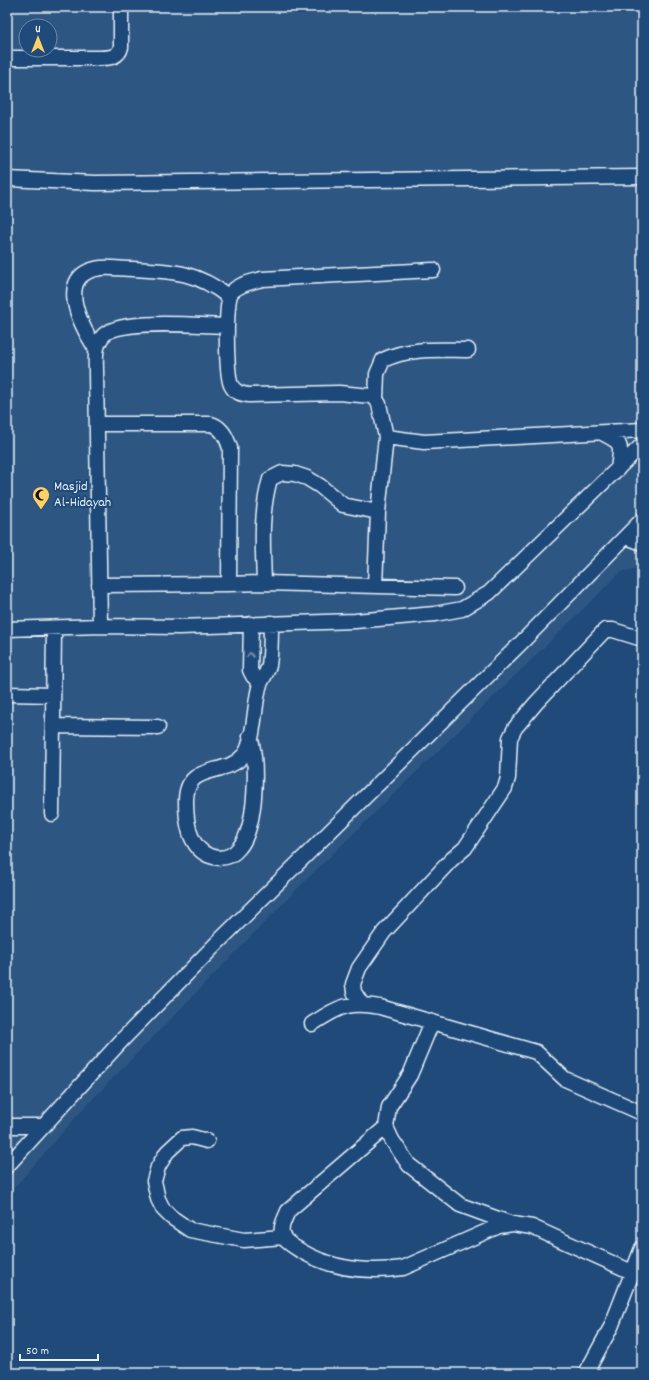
<svg xmlns="http://www.w3.org/2000/svg" width="649" height="1380" font-family="Dekko,sans-serif">
<style>
.built{fill:#2e5683;fill-rule:evenodd}
.lines{fill:none;stroke-linecap:round;stroke-linejoin:round}
.minor-casing{stroke:#e8f1f8;stroke-width:17}
.minor{stroke:#1f4a7a;stroke-width:14}
.oneway{stroke:#6f8dac}
.labels{text-anchor:middle;dominant-baseline:central;stroke-width:4;stroke-linejoin:round;paint-order:stroke}
.poi-label{font-size:14px;fill:#e8f1f8;stroke:#1f4a7a;text-anchor:start}
</style>
<rect width="100%" height="100%" fill="#1f4a7a"/>
<filter id="ink" filterUnits="userSpaceOnUse"><feTurbulence type="fractalNoise" baseFrequency=".025" numOctaves="2"/><feDisplacementMap in="SourceGraphic" scale="8" xChannelSelector="R" yChannelSelector="G"/><feConvolveMatrix kernelMatrix="1 2 1 2 8 2 1 2 1" color-interpolation-filters="sRGB"/></filter>
<g filter="url(#ink)">
<path class="built" d="M7 7H642V567L621 572 301 885 83 1109 7 1196ZM26 26H50V50H26Z"/>
<g class="lines">
<g class="minor-casing">
<path id="minor" d="M7 58H100C110 58 119 57 121 47V7
M7 179 95 183 642 177
M433 270 262 279C252 282 238 284 231 293 225 303 226 375 231 385 235 393 242 394 249 395L339 393 371 396 376 399 379 404 386 437 424 442 642 430
M96 349C81 326 53 274 101 268 111 267 122 269 132 269 172 271 196 271 229 297
M376 399 377 374 383 360C410 347 439 350 468 350
M98 424H211C222 427 227 438 230 448L229 584 99 585
M602 433C624 444 621 444 618 469
M627 537 642 543
M264 583C263 547 260 514 270 479L282 473 295 474 307 478 320 486 343 505 378 512
M229 584 264 583 455 588
M375 586 378 512 386 437
M251 624 250 670 253 676 260 683
M100 626 96 372C96 360 94 347 102 337 115 317 203 326 227 326
M7 629 100 626 179 627 355 621 435 614 462 609 489 593 642 445
M7 694 53 695
M53 726 158 727
M250 736C258 762 257 827 239 848 226 864 204 859 194 842 187 830 186 814 186 801 186 761 225 778 244 755 255 743 254 701 260 684 263 678 267 673 269 665 271 652 271 637 271 623
M52 814 54 628
M361 1003 354 992 353 984 359 968 384 932 451 860 465 848 505 788 508 778 510 738 515 728 536 703 605 630H613L642 639
M432 1022 410 1075 389 1107 386 1127 392 1140 409 1165 460 1205 512 1224
M312 1024C339 1007 347 1001 380 1007L536 1052 565 1079 642 1113
M7 1126H42
M386 1127 288 1211C285 1219 278 1229 284 1238 287 1243 296 1248 301 1251 332 1269 368 1273 403 1268L499 1226 513 1224 532 1227 634 1273 642 1271
M207 1141 192 1137 182 1138 167 1152 158 1167 154 1181 158 1199 163 1209 171 1217 190 1230 244 1240 283 1237
M7 1166 123 1039 218 942 522 642 642 520
M586 1373 611 1327 642 1248"/>
</g>
<use href="#minor" class="minor"/>
</g>
<defs><path id="oneway-chevron" d="M-2-3.5L2.5 0L-2 3.5" fill="none" stroke-width="1.6" stroke-linecap="round" stroke-linejoin="round"/></defs>
<use class="oneway" href="#oneway-chevron" transform="translate(250 655) rotate(-89)"/>
</g>
<defs>
<g id="mosque-pin" transform="scale(0.9)"><path d="M0 17L-7.5 6A9.5 9.5 0 1 1 7.5 6Z" fill="#ffd166" stroke="#1f4a7a"/><path d="M3.5-4.9A6 6 0 1 0 3.5 4.9A5 5 0 1 1 3.5-4.9Z" fill="#111"/></g>
</defs>
<g fill-rule="evenodd">
<use href="#mosque-pin" x="41" y="495"/>
</g>
<g class="labels">
<g class="poi-label">
<text x="54" y="487">Masjid<tspan x="54" dy="16">Al-Hidayah</tspan></text>
</g>
</g>
<rect width="649" height="1380" fill="none" stroke="#1f4a7a" stroke-width="24"/>
<rect x="12" y="12" width="625" height="1356" fill="none" stroke="#e8f1f8" stroke-width="1.5" filter="url(#ink)"/>
<g transform="translate(38 38)"><circle r="19" fill="#1f4a7a" stroke="#6f8dac"/>
<path d="M0-3L7 15L0 10L-7 15Z" fill="#ffd166"/>
<text y="-6" font-size="11" font-weight="bold" text-anchor="middle" fill="#e8f1f8">U</text>
</g>
<path d="M20 1354v6h78v-6" fill="none" stroke="#e8f1f8" stroke-width="2"/>
<text x="26" y="1354" font-size="12" fill="#e8f1f8" stroke="#1f4a7a" stroke-width="3" paint-order="stroke">50 m</text>
</svg>
